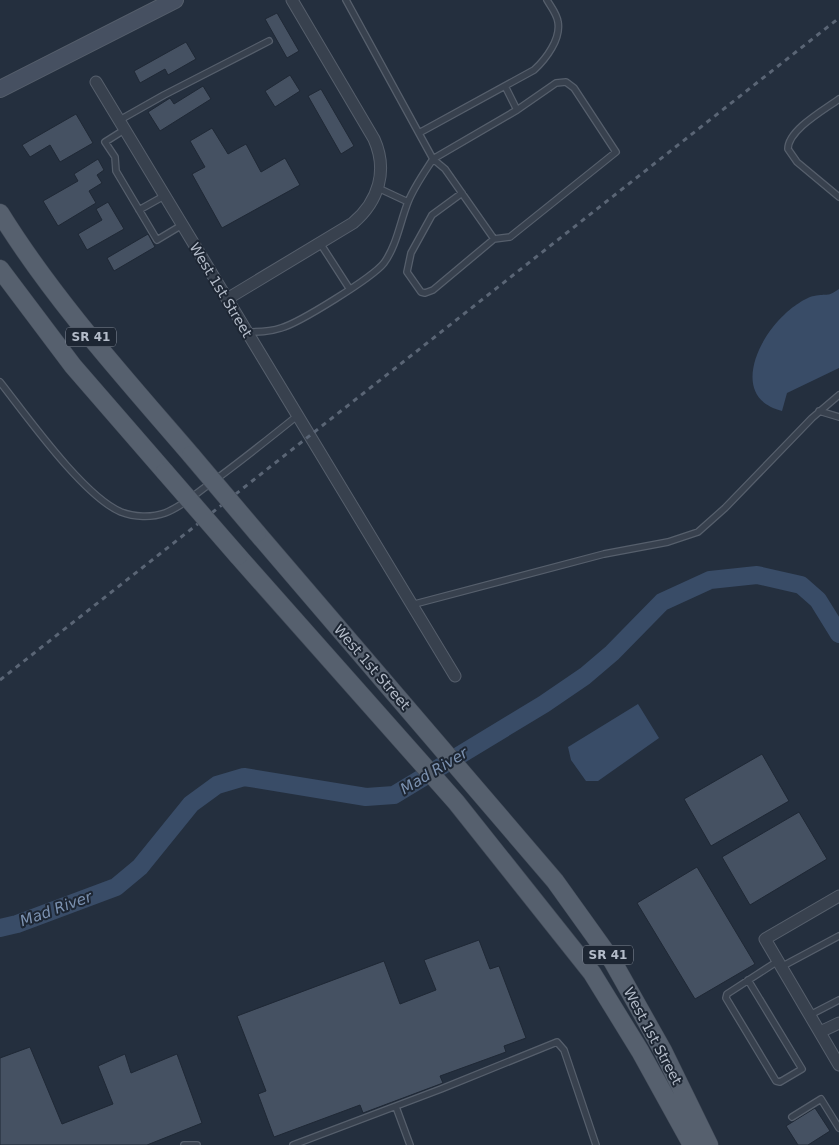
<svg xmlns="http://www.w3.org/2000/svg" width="839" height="1145" font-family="'DejaVu Sans',sans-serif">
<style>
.water{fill:#394c67}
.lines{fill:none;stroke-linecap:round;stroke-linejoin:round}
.river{stroke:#394c67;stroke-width:18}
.building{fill:#455162;stroke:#1f2835}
.service-casing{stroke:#565f6c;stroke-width:8}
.minor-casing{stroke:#565f6c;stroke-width:13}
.secondary-casing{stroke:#565f6c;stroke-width:18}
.primary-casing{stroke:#414a57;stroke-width:19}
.service{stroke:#38414e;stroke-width:5.5}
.minor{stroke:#38414e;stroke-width:11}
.secondary{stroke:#465061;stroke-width:16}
.primary{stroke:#56606e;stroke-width:18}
.rail{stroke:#5a6575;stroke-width:3;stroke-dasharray:5 5;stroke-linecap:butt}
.primary-bridge-casing{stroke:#414a57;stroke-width:19;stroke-linecap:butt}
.primary-bridge{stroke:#56606e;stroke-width:18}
.labels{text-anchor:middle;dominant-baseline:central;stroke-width:4;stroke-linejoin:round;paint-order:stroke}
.shield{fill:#1d2633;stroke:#878f9c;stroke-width:1}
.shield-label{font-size:12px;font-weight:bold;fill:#b4bcc9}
.street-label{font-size:14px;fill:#b4bcc9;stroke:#1d2633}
.water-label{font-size:15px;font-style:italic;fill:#7c92b1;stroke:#1d2633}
</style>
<rect width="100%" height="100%" fill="#242f3e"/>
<path class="water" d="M839 289V368L787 393 782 411C730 398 757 339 785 314 791 308 806 297 814 296 828 293 826 298 839 289Z
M638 704 659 738 598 781H586L571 760 568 747Z"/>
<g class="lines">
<path class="river" d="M0 928 17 924 116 887 140 867 191 804 217 785 244 777 366 797 394 795 544 704 585 676 612 653 662 602 710 580 757 575 801 585 818 600 839 634"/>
</g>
<path class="building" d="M277 13 299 51 287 58 265 19Z
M186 42 196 59 168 75 165 69 140 83 134 71Z
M290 75 300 91 275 107 265 91Z
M203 86 211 99 160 131 148 112 170 98 174 104Z
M321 89 354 146 341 154 308 96Z
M76 114 93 143 60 162 50 145 30 157 22 145Z
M212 128 228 154 246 144 261 172 285 158 300 185 222 228 192 174 205 167 190 141Z
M98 159 104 170 97 175 102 183 89 191 96 203 58 226 43 201 78 181 74 174Z
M108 202 124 229 87 250 78 234 102 220 96 209Z
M148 234 155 247 114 271 107 258Z
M762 754 789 801 711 846 684 799Z
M799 812 827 859 750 905 722 857Z
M697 867 755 964 695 999 637 903Z
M479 940 490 969 499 966 526 1038 504 1046 506 1052 440 1076 443 1083 363 1113 360 1105 274 1137 258 1094 266 1091 237 1016 384 961 400 1004 436 990 424 960Z
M30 1047 62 1124 113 1104 98 1066 125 1054 131 1073 177 1054 202 1123 147 1145H0V1058Z
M815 1108 830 1131 808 1145H798L786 1126Z"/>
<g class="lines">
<g class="service-casing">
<path id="service" d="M839 99C824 110 788 130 788 149L797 162 839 197
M118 121 164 95 269 41
M124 130 105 142 115 157 116 171 157 240 182 225
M419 133 534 70C546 59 561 39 558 22 557 14 551 7 547 0
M378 188 408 202
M462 193 432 215 411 253 407 272 421 292 425 293 433 290 494 239 510 237 616 152 574 88 566 82 556 83 517 110 505 86
M139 210 164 196
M494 239 445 169 433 159 517 110
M320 243 349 288
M246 332C258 332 269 332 281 328 299 323 372 278 384 263 397 245 400 222 408 202 414 187 424 173 433 159L346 0
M0 382C26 415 83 496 121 512 134 517 151 518 165 513 179 508 192 497 204 488 236 465 266 441 297 416
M819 411 839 417
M411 605 604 554 668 542 698 532 725 508 812 418 839 395
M781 967 839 936
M748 980 802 1069 780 1082 776 1081 726 998 727 994 778 961
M810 1015 839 1000
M396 1107 410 1145
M792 1117 821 1099 839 1128
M184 1145H197
M293 1145 441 1089 557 1042 564 1050 596 1145"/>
</g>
<g class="minor-casing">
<path id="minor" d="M96 82 455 676
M227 299 353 223C379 201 388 170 374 139L292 0
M839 896 765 939 839 1065
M820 1032 839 1023"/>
</g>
<g class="secondary-casing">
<path id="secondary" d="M0 89 175 0"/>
</g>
<g class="primary-casing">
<path id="primary" d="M0 213C54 300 124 377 191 455
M0 269 73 366 165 472
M257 533 555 881 613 962 663 1051 709 1145
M238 556 456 802 592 973 640 1051 692 1145"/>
</g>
<use href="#service" class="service"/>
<use href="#minor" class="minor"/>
<use href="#secondary" class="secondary"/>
<use href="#primary" class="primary"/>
<path class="rail" d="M0 680 839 18"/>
<g class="primary-bridge-casing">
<path id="primary-bridge" d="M191 455 257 533
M165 472 238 556"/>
</g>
<use href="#primary-bridge" class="primary-bridge"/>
</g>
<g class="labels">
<g class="shield">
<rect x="66" y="327.5" width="50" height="19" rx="4"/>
<rect x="583" y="945.5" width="50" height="19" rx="4"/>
</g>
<g class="shield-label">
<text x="91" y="337">SR 41</text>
<text x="608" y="955">SR 41</text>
</g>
<g class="street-label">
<text transform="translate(221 290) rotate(59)">West 1st Street</text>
<text transform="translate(372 667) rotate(49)">West 1st Street</text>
<text transform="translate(653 1036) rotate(62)">West 1st Street</text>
</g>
<g class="water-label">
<text transform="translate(434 771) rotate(-31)">Mad River</text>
<text transform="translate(56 909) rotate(-20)">Mad River</text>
</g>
</g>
</svg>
